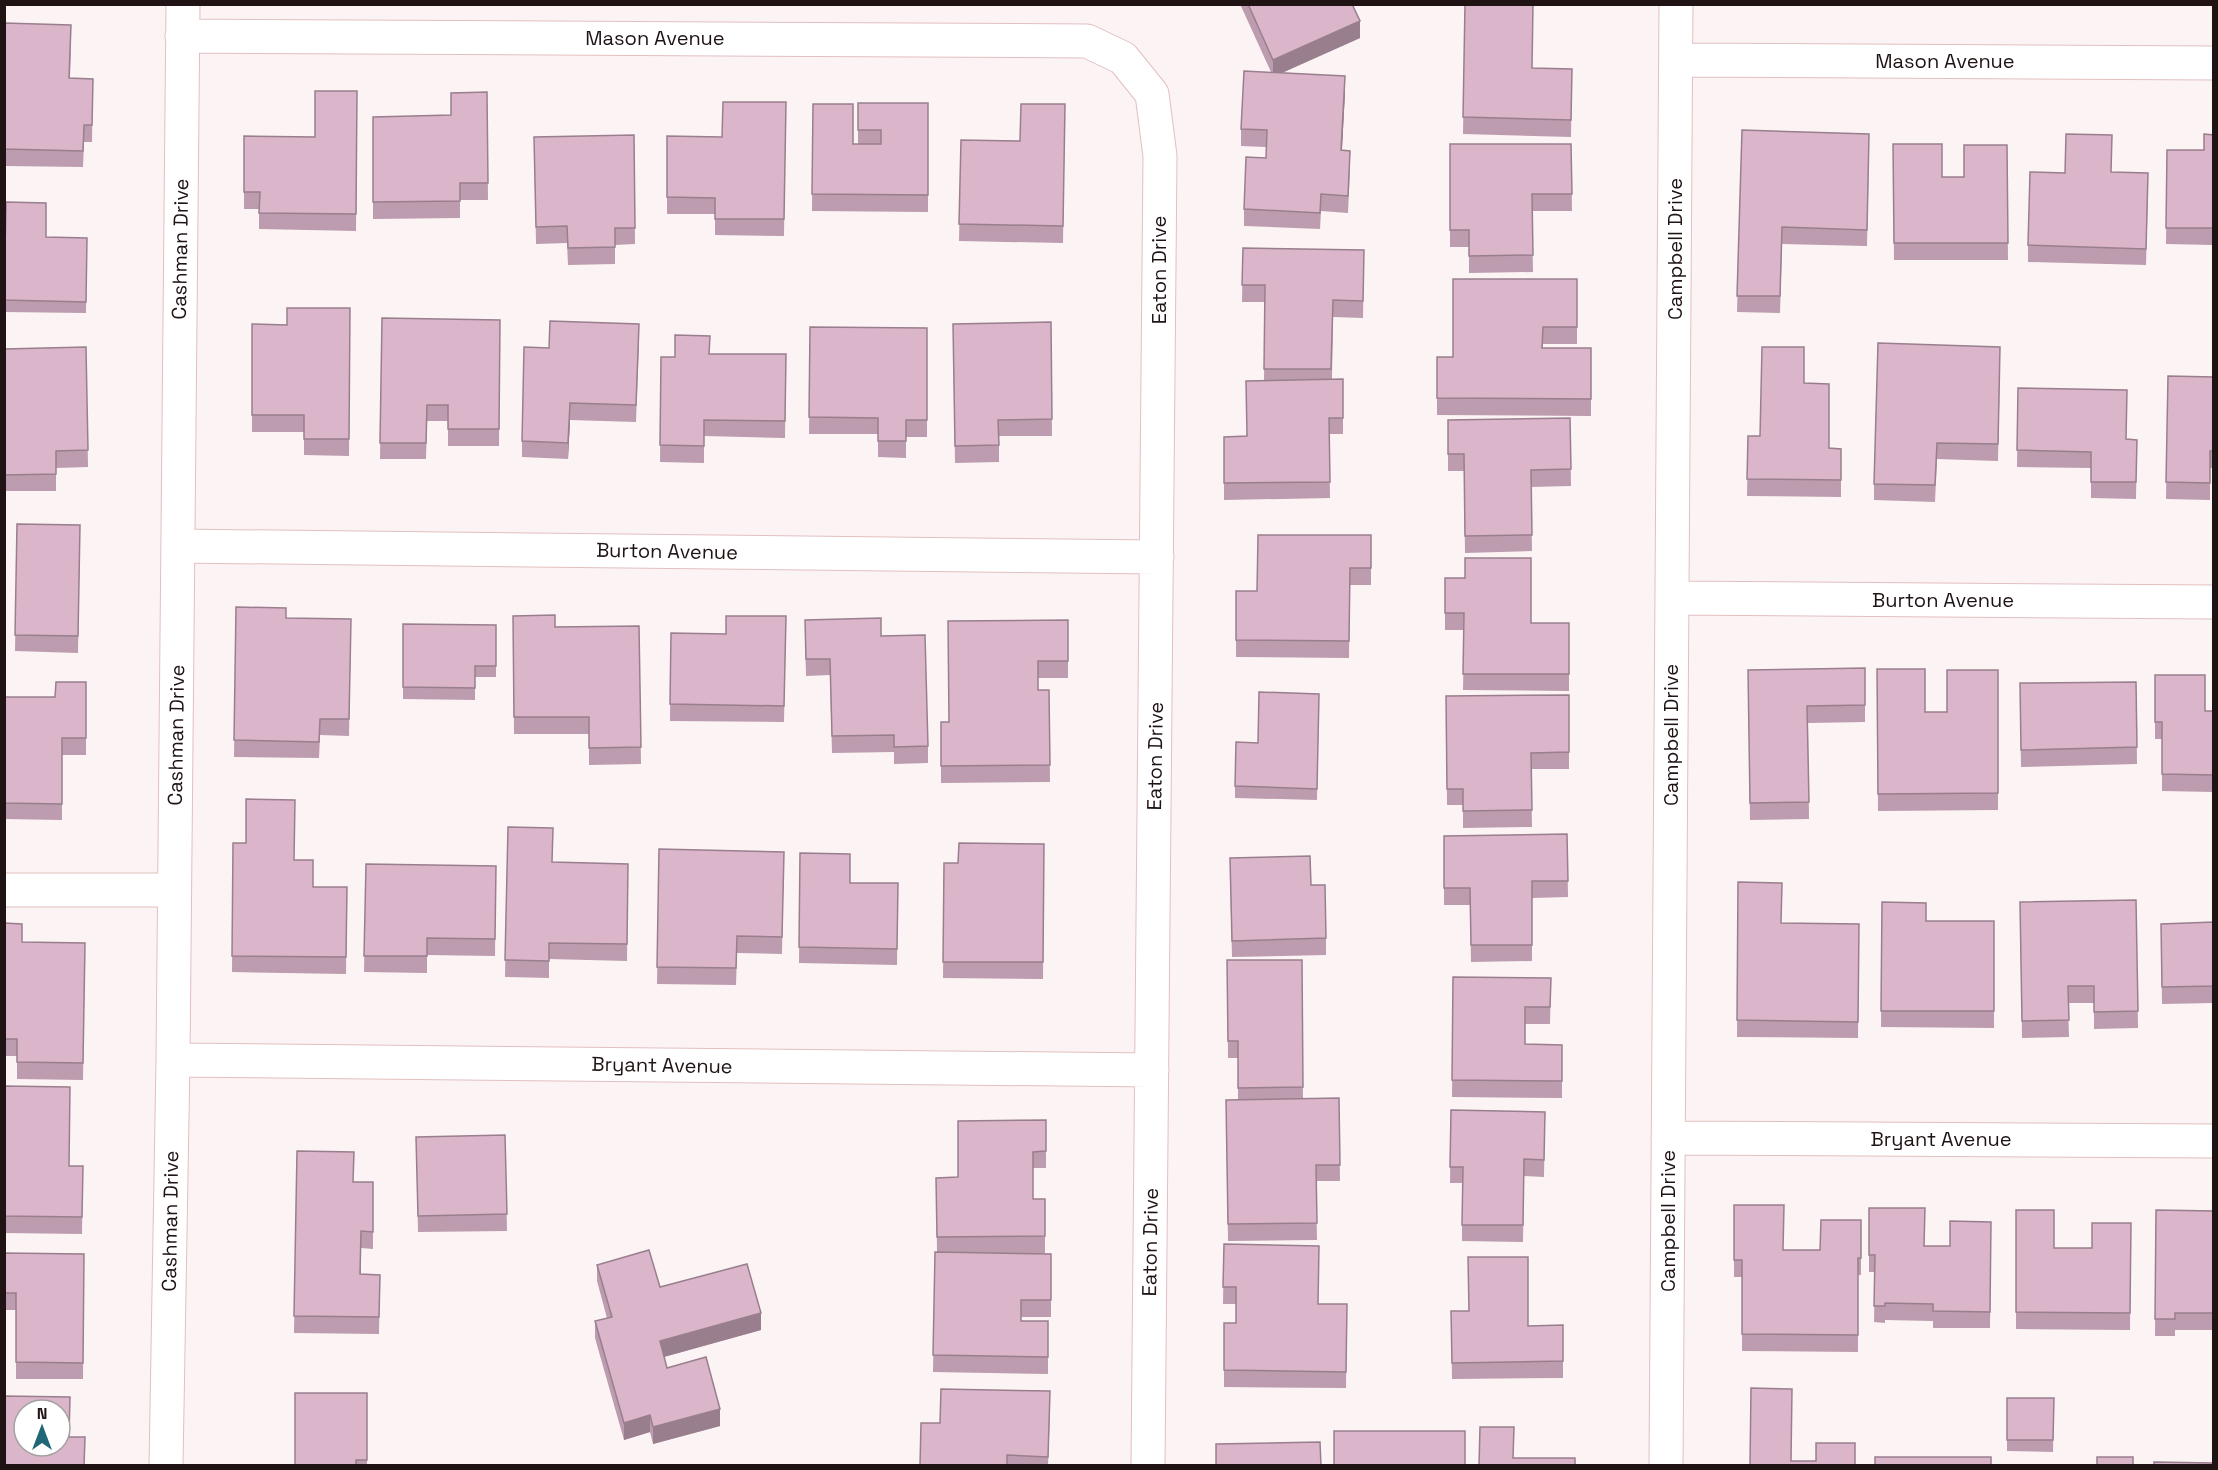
<svg xmlns="http://www.w3.org/2000/svg" width="2218" height="1470" font-family="'Space Grotesk',sans-serif">
<style>
.lines{fill:none;stroke-linecap:round;stroke-linejoin:round}
.minor-casing{stroke:#e2bfc0;stroke-width:35}
.minor{stroke:#fff;stroke-width:33}
.wall{fill:#bc9cae}
.shaded-wall{fill:#997f8d}
.building{fill:#dbb5ca;stroke:#997f8d;stroke-width:1.5;fill-rule:evenodd}
.labels{text-anchor:middle;dominant-baseline:central;stroke-width:4.5;stroke-linejoin:round;paint-order:stroke}
.street-label{font-size:20px;fill:#1f1314;stroke:#fff}
</style>
<rect width="100%" height="100%" fill="#fcf4f4"/>
<g class="lines">
<g class="minor-casing">
<path id="minor" d="M182 36 1087 41 1123 58 1152 94 1160 156 1148 1466
M1676 60 2214 63
M178 546 1157 557
M1672 598 2214 602
M4 890H174
M173 1060 1152 1070
M1668 1138 2214 1141
M166 1466 173 1060 183 4
M1666 1466 1676 4"/>
</g>
<use href="#minor" class="minor"/>
</g>
<path class="wall" d="M1240 4H1352L1360 38 1281 73 1345 92 1342 150 1350 167 1348 213 1321 211 1320 229 1244 226V209L1266 158V147L1241 146V129L1271 72Z
M1465 4 1532 68 1572 69 1571 137 1463 134Z
M4 23 71 41 70 78 93 79 92 142H84L83 167 4 166Z
M357 91 356 231 259 229V209H244V136L315 137Z
M487 92 488 200H460V218L373 219V117L451 115Z
M786 102 784 236 715 235V214H667V136L722 137Z
M858 103H928V212L812 211 813 104 853 144H858Z
M1065 104 1063 243 959 241 961 140 1020 141Z
M1742 130 1869 151 1867 246 1782 244 1780 313 1737 312Z
M634 135 635 244 615 245V264L568 265 567 243 536 244 534 137Z
M2112 135 2111 172 2148 190 2146 265 2028 262V245L2065 173Z
M2214 135V245L2166 244 2167 150H2204Z
M1450 144H1571L1572 211H1532L1533 272 1469 273V247H1450Z
M1893 144 1942 177H1964L2007 145 2008 260H1894Z
M46 237 87 238 86 313 4 312V252Z
M1243 248 1364 250 1363 318 1333 317 1332 379H1343V434H1329L1330 498 1224 500V437L1246 436 1264 381 1265 302H1242Z
M1577 279V344H1543V348H1591V416L1437 415V357H1453Z
M350 308 349 456 304 455V432H252V324L287 325Z
M382 318 500 320 499 446H448V421H427L426 459H380Z
M1051 322 1052 436H999V462L955 463 953 324Z
M810 327 927 328V437H906V458L878 457V434H809Z
M639 340 636 422 570 420 568 459 522 457V441Z
M86 347 88 467 56 468V491H4V349Z
M710 354H786L785 438 704 436V463L660 462 661 357H675Z
M2000 364 1998 461 1937 459 1935 502 1874 500V484Z
M2168 376 2214 377V468H2210V500L2166 499Z
M1804 383 1829 448 1841 449V497L1747 496 1748 436H1760Z
M2018 388 2127 439 2137 440 2136 499 2091 498V468L2017 467Z
M1570 418 1571 486 1531 487 1532 551 1465 553 1464 471H1448V420Z
M17 524 80 525 78 653 15 651Z
M1371 535V585H1350L1349 658 1236 657V591H1257Z
M1445 578 1531 623H1569V691L1463 690 1464 630H1445Z
M236 607 286 618 351 619 349 736 320 735 319 758 234 757Z
M513 616 555 627 639 626 641 764 589 765V734H514Z
M786 616 784 722 670 721 671 633 726 634Z
M1068 620V678H1038V690H1049L1050 782 941 783V722H949Z
M403 624 496 625V677H475V700L403 699Z
M805 636H881L928 746V763L894 764V752L832 753 830 675 806 676Z
M1865 668V722L1808 723 1809 819 1750 820 1748 670Z
M1877 669 1925 712H1947L1998 670V810L1878 811Z
M2155 675 2205 711H2214V792L2162 791V739H2155Z
M86 682V755H62V820L4 819V697H55Z
M2136 682 2137 764 2021 767 2020 700Z
M1319 694 1317 800 1235 798V786L1258 743Z
M1569 695V769H1531L1532 827 1463 828V805H1447L1446 696Z
M508 827 552 862 628 864 627 961 549 959V978L505 977Z
M1567 834 1568 897 1532 898V961L1471 962 1470 905H1444V836Z
M233 843 294 860 313 887H347L346 974 232 972Z
M1044 844 1043 979 943 978 944 863H958Z
M659 849 784 852 782 954 737 953 736 985 657 984Z
M800 853 850 883H898L897 965 799 963Z
M366 864 496 866 495 956 427 955V973L364 972Z
M1230 875 1311 885 1326 938V955L1232 957Z
M1738 882 1781 923 1859 924 1858 1038 1737 1037Z
M2136 900 2138 1028 2094 1029V1003H2068L2069 1037 2022 1038 2020 902Z
M1882 902 1926 921H1994V1028L1881 1027Z
M2214 922V1003L2162 1004 2161 940Z
M4 923 22 942 85 943 83 1080 17 1079V1056H4Z
M1227 960H1302L1303 1099 1339 1098 1340 1181H1316L1317 1240 1228 1241 1226 1100H1238V1058H1228Z
M1453 977 1551 978 1550 1024H1525V1044L1562 1045V1098L1452 1097Z
M4 1086 69 1166H83L82 1234 4 1233Z
M1451 1110 1545 1112 1544 1177 1524 1176 1523 1242 1462 1241V1183H1450Z
M1046 1120V1168H1033V1199H1045V1253H996L1051 1254V1317H1021V1321H1048V1374L933 1372 935 1252H937L936 1178 958 1177Z
M505 1135 507 1231 418 1232 416 1137Z
M297 1151 354 1182H373V1249L361 1248V1274L380 1275 379 1334 294 1333Z
M1734 1205 1783 1250H1820L1861 1220V1275H1858V1352L1742 1351V1277H1734Z
M1869 1208 1925 1246H1950L1991 1222 1990 1328H1933V1321L1885 1320V1323L1874 1322 1875 1272H1869Z
M2016 1210 2054 1248H2092L2131 1223 2130 1330 2016 1329Z
M2156 1210 2214 1211V1330H2175V1336H2155Z
M1224 1244 1318 1304H1347L1346 1388 1224 1387V1323H1236V1304H1223Z
M4 1253 84 1254 83 1379H16V1310H4Z
M597 1265 660 1287 761 1330 664 1357 667 1368 720 1426 653 1444 650 1432 624 1440 595 1338V1321L607 1318 597 1281Z
M1451 1311 1528 1326 1563 1325V1378L1452 1379Z
M367 1393V1466H295Z
M2007 1398H2054L2053 1452 2007 1451Z
M1050 1408 1048 1466H920L940 1423Z"/>
<path class="shaded-wall" d="M1360 21V38L1273 77V60Z
M1345 76V92L1341 167V150Z
M570 403V420L568 459V443Z
M761 1313V1330L660 1358V1341Z
M720 1409V1426L653 1444V1427Z
M650 1415V1432L624 1440V1423Z"/>
<path class="building" d="M1248 4H1352L1360 21 1273 60Z
M1465 4H1533L1532 68 1572 69 1571 120 1463 117Z
M4 23 71 25 69 78 93 79 92 125H84L83 151 4 149Z
M1244 71 1345 76 1341 150 1350 151 1348 196 1321 194 1320 213 1244 209 1246 157 1266 158 1267 130 1241 129Z
M315 91H357L356 214 259 213 260 192H244V136L315 137Z
M487 92 488 183H460V201L373 202V117L451 115V93Z
M723 102H786L784 219H715V198L667 197V136L722 137Z
M858 103H928V195L812 194 813 104H853V144H881V130H858Z
M1021 104H1065L1063 226 959 224 961 140 1020 141Z
M1742 130 1869 134 1867 230 1782 227 1780 296H1737Z
M2066 134 2112 135 2111 172 2148 173 2146 249 2028 245 2030 172 2065 173Z
M2204 134 2214 135V228H2166L2167 150H2204Z
M634 135 635 228H615V247L568 248 567 226 536 227 534 137Z
M1450 144H1571L1572 194H1532L1533 255 1469 256V230H1450Z
M1893 144H1942V177H1964V145H2007L2008 243H1894Z
M6 202 46 203V237L87 238 86 302 4 300Z
M1243 248 1364 250 1363 301 1333 300 1331 369H1264L1265 285H1242Z
M1453 279H1577V327H1543L1542 348H1591V399L1437 398V357H1453Z
M287 308H350L349 439H304V415H252V324L287 325Z
M382 318 500 320 499 429H448V405H427L426 443H380Z
M550 321 639 324 636 405 570 403 568 443 522 441 524 347 549 348Z
M1051 322 1052 419 998 420 999 445 955 446 953 324Z
M810 327 927 328V420H906V441H878V418L809 417Z
M675 335 710 336 709 354H786L785 421 704 420V446L660 445 661 357H675Z
M1878 343 2000 347 1998 444 1937 443 1935 485 1874 484Z
M86 347 88 450 56 451V474L4 475V349Z
M1762 347H1804V383L1829 384V448L1841 449V480L1747 479 1748 436H1760Z
M2168 376 2214 377V451H2210V483L2166 482Z
M1343 379V418H1329L1330 482 1224 483V437L1247 436 1246 381Z
M2018 388 2127 390 2126 439 2137 440 2136 482H2091V452L2017 450Z
M1570 418 1571 469 1531 470 1532 535 1465 536 1464 454H1448V420Z
M17 524 80 525 78 636 15 635Z
M1258 535H1371V568H1350L1349 641 1236 640V591H1257Z
M1465 558H1531V623H1569V674H1463L1464 613H1445V578H1465Z
M236 607 286 608V618L351 619 349 719H320L319 742 234 740Z
M555 615V627L639 626 641 747 589 748V717H514L513 616Z
M726 616H786L784 706 670 704 671 633 726 634Z
M881 618V636L925 635 928 746 894 747V735L832 736 830 659H806L805 620Z
M1068 620V661H1038V690H1049L1050 765 941 766V722H949L948 621Z
M403 624 496 625V666H475V688L403 687Z
M1865 668V705L1807 706 1809 802 1750 803 1748 670Z
M1877 669H1925V712H1947V670H1998V793L1878 794Z
M2155 675H2205V711H2214V775L2162 774V722H2155Z
M56 682H86V738H62V804L4 803V697H55Z
M2136 682 2137 747 2021 750 2020 683Z
M1259 692 1319 694 1317 789 1235 786 1236 742 1258 743Z
M1569 695V752L1531 753 1532 810 1463 811V789H1447L1446 696Z
M246 799 295 800 294 860H313V887H347L346 957 232 956 233 843H246Z
M508 827 553 828 552 862 628 864 627 944 549 943V961L505 960Z
M1567 834 1568 881H1532V945H1471L1470 888H1444V836Z
M959 843 1044 844 1043 962H943L944 863H958Z
M659 849 784 852 782 937 737 936 736 968 657 967Z
M800 853 850 854V883H898L897 949 799 947Z
M1310 856 1311 885H1325L1326 938 1232 941 1230 858Z
M366 864 496 866 495 939 427 938V956H364Z
M1738 882 1782 883 1781 923 1859 924 1858 1022 1737 1020Z
M2136 900 2138 1011 2094 1012V986H2068L2069 1020 2022 1021 2020 902Z
M1882 902 1926 903V921H1994V1011H1881Z
M2214 922V986L2162 987 2161 924Z
M4 923 22 924V942L85 943 83 1063 17 1062V1039H4Z
M1227 960H1302L1303 1087 1238 1088V1041H1228Z
M1453 977 1551 978 1550 1007H1525V1044L1562 1045V1081L1452 1080Z
M4 1086 70 1087 69 1166H83L82 1217 4 1216Z
M1339 1098 1340 1165H1316L1317 1223 1228 1224 1226 1100Z
M1451 1110 1545 1112 1544 1160 1524 1159 1523 1225H1462L1463 1167H1450Z
M1046 1120V1151L1033 1152V1199H1045V1236L937 1237 936 1178 958 1177V1121Z
M505 1135 507 1214 418 1216 416 1137Z
M297 1151 354 1152 353 1182H373V1232L361 1231 360 1274 380 1275 379 1317 294 1316Z
M1734 1205H1784L1783 1250H1820L1821 1220H1861V1258H1858V1335L1742 1334V1260H1734Z
M1869 1208H1925L1924 1246H1950V1221L1991 1222 1990 1312 1933 1311V1304L1885 1303V1306H1874L1875 1255H1869Z
M2016 1210H2054V1248H2092V1223H2131L2130 1313 2016 1312Z
M2156 1210 2214 1211V1313H2175V1319H2155Z
M1224 1244 1319 1246 1318 1304H1347L1346 1372 1224 1370V1323H1236V1287H1223Z
M649 1250 660 1287 747 1264 761 1313 660 1341 667 1368 706 1357 720 1409 653 1427 650 1415 624 1423 595 1321 612 1317 597 1265Z
M935 1252 1051 1254V1300H1021V1321H1048V1357L933 1355Z
M4 1253 84 1254 83 1363 16 1362V1293H4Z
M1468 1257H1528V1326L1563 1325V1361L1452 1363 1451 1311H1469Z
M1751 1388 1792 1389 1791 1461H1816V1443H1855V1466H1750Z
M941 1389 1050 1391 1048 1457 1007 1455V1466H920L921 1423H940Z
M295 1393H367V1460H356V1466H295Z
M4 1396 70 1397 69 1437H85L84 1466H4ZM24 1410H60V1446H24Z
M2007 1398H2054L2053 1440H2007Z
M1480 1427H1514L1513 1458H1575V1466H1479Z
M1334 1431H1465V1466H1334Z
M1320 1442 1321 1466H1216V1444Z
M1875 1457H1991V1466H1875Z
M2097 1457H2133V1466H2097Z
M2154 1462 2214 1463V1466H2154Z"/>
<g class="labels">
<g class="street-label">
<text x="655" y="38">Mason Avenue</text>
<text x="1945" y="61">Mason Avenue</text>
<text transform="translate(180 249) rotate(-89)">Cashman Drive</text>
<text transform="translate(1675 249) rotate(-90)">Campbell Drive</text>
<text transform="translate(1159 270) rotate(-90)">Eaton Drive</text>
<text transform="translate(667 551) rotate(1)">Burton Avenue</text>
<text x="1943" y="600">Burton Avenue</text>
<text transform="translate(176 735) rotate(-89)">Cashman Drive</text>
<text transform="translate(1671 735) rotate(-90)">Campbell Drive</text>
<text transform="translate(1155 756) rotate(-89)">Eaton Drive</text>
<text transform="translate(662 1065) rotate(1)">Bryant Avenue</text>
<text x="1941" y="1139">Bryant Avenue</text>
<text transform="translate(170 1221) rotate(-89)">Cashman Drive</text>
<text transform="translate(1668 1221) rotate(-90)">Campbell Drive</text>
<text transform="translate(1150 1242) rotate(-89)">Eaton Drive</text>
</g>
</g>
<rect width="2218" height="1470" fill="none" stroke="#1f1314" stroke-width="12"/>
<g transform="translate(42 1428)"><circle r="28" fill="#ffffff" stroke="#a5a1a1" stroke-width="1.5"/>
<path d="M0-4.5L10 22L0 15L-10 22Z" fill="#216777"/>
<text y="-9" font-size="16" font-weight="bold" text-anchor="middle" fill="#1f1314">N</text>
</g>
</svg>
